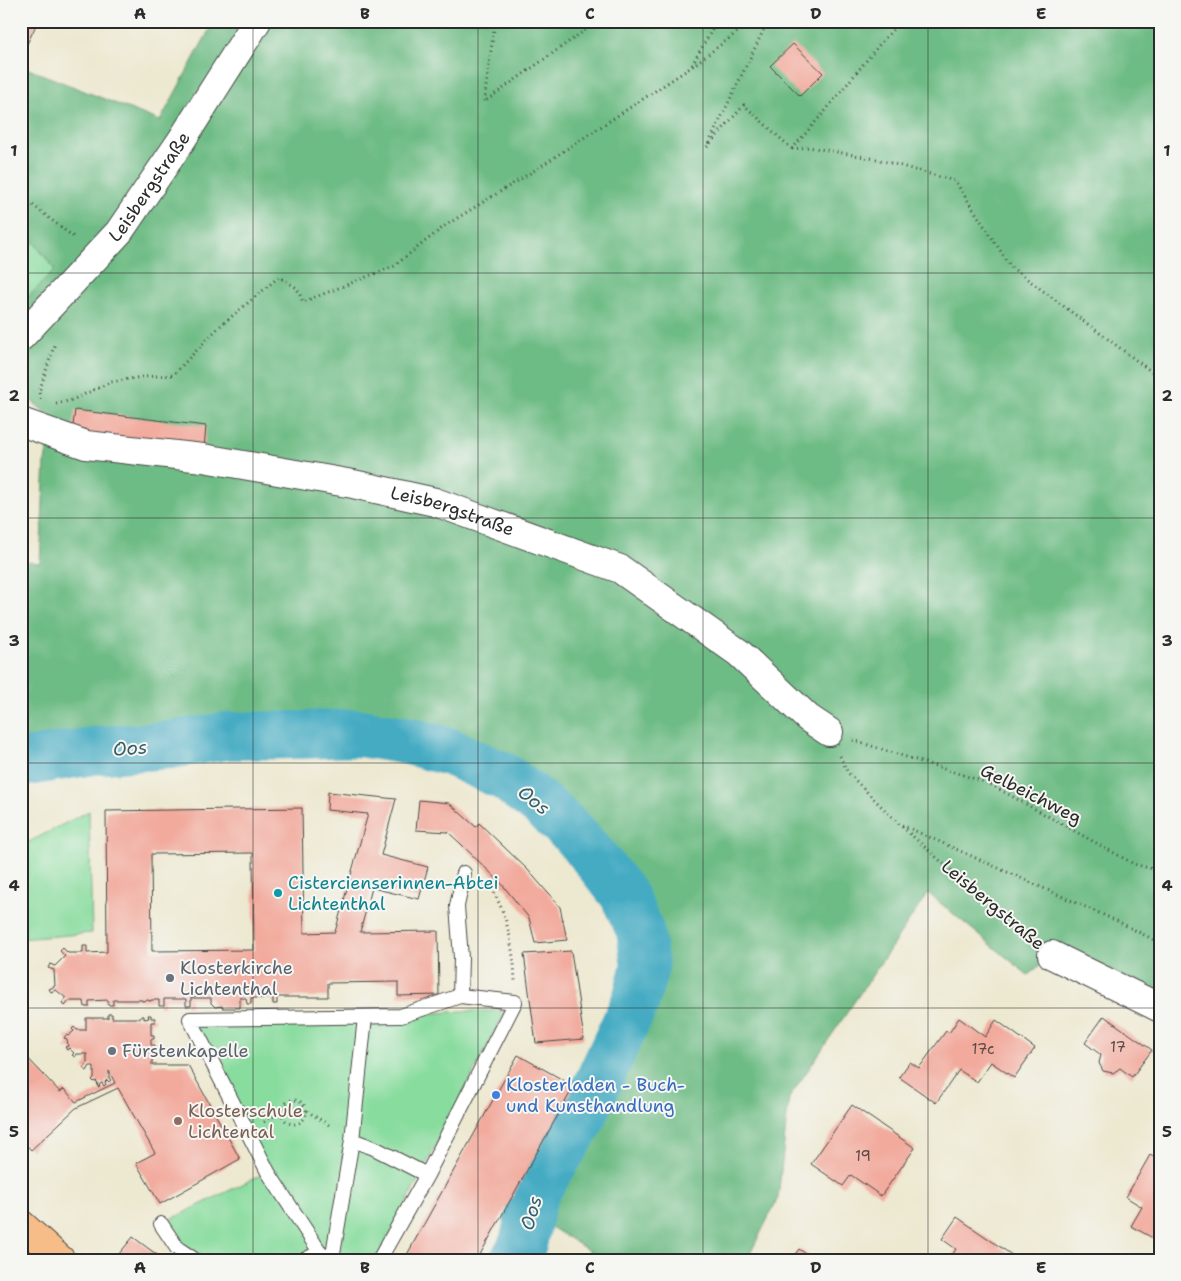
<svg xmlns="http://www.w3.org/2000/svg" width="1181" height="1281" font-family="'Shantell Sans',sans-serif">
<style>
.green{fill:#88dc9e;stroke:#5a8464}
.forest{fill:#6ebc85;stroke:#4c7458}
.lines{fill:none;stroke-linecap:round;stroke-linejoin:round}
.river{stroke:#44abc3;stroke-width:48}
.building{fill:#f2aa9d;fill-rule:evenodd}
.lane-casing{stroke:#484744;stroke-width:16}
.street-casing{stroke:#484744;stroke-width:30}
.primary-casing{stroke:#484744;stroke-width:30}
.path{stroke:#484744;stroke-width:3;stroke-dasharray:1 4;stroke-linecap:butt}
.lane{stroke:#fff;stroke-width:14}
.street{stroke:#fff;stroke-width:28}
.primary{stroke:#f7bd88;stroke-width:28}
.grid{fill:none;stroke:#2b2b2b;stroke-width:1;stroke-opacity:0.55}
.culture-dot{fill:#0f9aa8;stroke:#f6f6f2;stroke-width:2}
.worship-dot{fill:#6b7280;stroke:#f6f6f2;stroke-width:2}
.shop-dot{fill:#3f7fe0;stroke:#f6f6f2;stroke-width:2}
.education-dot{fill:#8d6e63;stroke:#f6f6f2;stroke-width:2}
.labels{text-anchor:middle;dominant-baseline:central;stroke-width:4;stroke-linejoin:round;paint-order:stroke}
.number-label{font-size:15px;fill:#5d4b48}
.street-label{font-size:18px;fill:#2b2b2b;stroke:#f6f6f2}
.culture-label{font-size:18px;fill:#0d838f;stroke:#f6f6f2;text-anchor:start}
.worship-label{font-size:18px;fill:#5b616d;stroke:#f6f6f2;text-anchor:start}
.shop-label{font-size:18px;fill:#366cbe;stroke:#f6f6f2;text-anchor:start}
.education-label{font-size:18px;fill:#785e54;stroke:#f6f6f2;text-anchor:start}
.water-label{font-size:19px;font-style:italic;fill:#355e68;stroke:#f6f6f2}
.neatline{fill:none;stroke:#2b2b2b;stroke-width:2}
.grid-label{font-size:16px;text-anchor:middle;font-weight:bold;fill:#2b2b2b}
</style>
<rect width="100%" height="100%" fill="#f6f6f2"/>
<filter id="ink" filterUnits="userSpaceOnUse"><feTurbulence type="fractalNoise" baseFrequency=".02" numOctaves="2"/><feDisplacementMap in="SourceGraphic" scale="10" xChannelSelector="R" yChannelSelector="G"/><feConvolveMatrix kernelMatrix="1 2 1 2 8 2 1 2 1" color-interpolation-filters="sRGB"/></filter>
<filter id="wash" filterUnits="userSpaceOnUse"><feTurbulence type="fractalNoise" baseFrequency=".0096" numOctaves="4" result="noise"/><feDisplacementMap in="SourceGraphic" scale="20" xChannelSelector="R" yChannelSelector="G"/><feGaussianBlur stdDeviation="1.12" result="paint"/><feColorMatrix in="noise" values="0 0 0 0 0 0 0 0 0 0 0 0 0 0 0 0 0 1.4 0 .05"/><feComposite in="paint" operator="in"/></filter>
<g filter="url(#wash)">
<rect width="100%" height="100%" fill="#ede8d0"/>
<path class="green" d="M21 225 55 270 21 304Z
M89 811 92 933 21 939V846Z
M461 1011H505L377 1260H195L161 1224 267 1172 190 1019 401 1016Z"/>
<path class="forest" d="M214 21H1160V1008L1053 955 1028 975 928 893 789 1098 778 1198 747 1260H604L548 1225 528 1260H487L572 1109 620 1018 635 969 630 927 595 870 509 791 445 760 362 743 117 758 21 771V561L40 563 45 461 53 419 21 392V304L55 270 21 225V66L160 121Z"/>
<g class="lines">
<path class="river" d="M21 763 92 751 169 745 226 736 296 735 361 733 409 741 450 752 505 777 541 804 572 832 593 856 623 894 640 930 645 966 636 1000 579 1124 534 1195 523 1244 514 1260"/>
</g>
<g id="blocks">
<path class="building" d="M21 21H38L26 46 21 44Z
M793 44 823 73 800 96 770 66Z
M75 410 206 426 204 449 72 433Z
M328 792 396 799 381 855 428 867 419 899 372 888 360 932 438 931 439 995 398 996V982L328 983V997H277V1004H273V998H251V1004H247L246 998H240V1008H222V1006L215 1007 211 1003V998H191V1006H186V999H164V1006H159V1000H151V1001H149V1000L142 1001V1000H113V1005H108V1000L89 1001V1007H85L84 1001H69L65 1006 62 1003 66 998 56 990 51 992 49 989 55 986 54 970 48 968 50 964 55 966 65 956 60 951 63 948 68 953H83V946H87V953L107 952 106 811 302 808 304 933 335 932 368 814 327 810ZM253 853 254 950 152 951 151 854Z
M419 800 449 803 476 827 479 823 528 870 560 907 567 940 535 943 529 918 501 883 461 844 448 832 416 830Z
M571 951 584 1039 536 1043 524 954Z
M108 1014H112V1018H141V1016H144V1019L149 1018 148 1015H151V1018H155V1022H151V1035H154V1039H151V1045H155V1049H152V1065H188L240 1159 160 1204 136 1163 155 1153 118 1088 76 1108 31 1150 21 1139V1051L60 1092 64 1089 76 1102 115 1083 109 1071V1078L111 1080 109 1082 107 1080 105 1082 106 1084 104 1086 102 1083 100 1084 99 1087 97 1086 98 1083 96 1081 94 1082 92 1080 94 1078V1066H90L87 1071 83 1068 87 1063V1054H77L75 1057 72 1055 74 1053 69 1048 67 1050 65 1047 68 1046 67 1039 64 1038 66 1035 68 1036 74 1031 72 1029 74 1027 77 1030H86V1018H108Z
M1104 1016 1152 1050 1132 1077 1120 1068 1113 1073 1103 1071 1099 1063 1101 1055 1085 1043Z
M959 1018 985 1037 996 1020 1035 1048 1014 1078 991 1062 977 1082 959 1070 936 1103 899 1077 910 1062 919 1068 946 1031 949 1033Z
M518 1055 574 1086 477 1260H404Z
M852 1105 915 1148 881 1196 851 1175 843 1186 811 1164Z
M1150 1155 1160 1160V1242L1131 1226 1142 1207 1126 1197Z
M957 1217 1019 1260H949L956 1249 942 1239Z
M133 1237 164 1260H114Z
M799 1249 815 1260H791Z"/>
</g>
</g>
<g filter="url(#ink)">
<use href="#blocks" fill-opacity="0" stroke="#484744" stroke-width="1"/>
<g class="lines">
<g class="lane-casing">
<path id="lane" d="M460 996 461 958 457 906 464 873
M352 1140 374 1148 427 1175
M161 1224 177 1248 195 1260
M304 1260 321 1252
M325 1260 268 1172 190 1019 401 1016 460 996 515 1002 427 1175 379 1260
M332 1260 352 1140 365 1017"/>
</g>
<g class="street-casing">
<g id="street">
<path id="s1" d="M21 337 119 232 181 141 257 21"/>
<path id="s2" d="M21 422 86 445 203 458 353 484 435 502 620 569 739 653 808 718 829 732"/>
<path d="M1052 955 1160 1008"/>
</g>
</g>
<g class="primary-casing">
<path id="primary" d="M21 1224 61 1260"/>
</g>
<path class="path" d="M495 21 484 102 598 21
M768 21 707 147 744 105 792 149
M692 65 717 21
M792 149 809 147 876 159 955 181 1011 267 1160 378
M792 149 825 111 884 39 901 21
M21 196 76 239
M40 399 39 392 55 343
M56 404 72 400 111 382 142 377 173 375 219 327 279 277 297 288 303 302 394 266 446 225 532 172 690 68 752 21
M853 740 988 783 1134 864 1160 871
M840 756 848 773 899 824 999 913 1031 938
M902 825 1117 921 1160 943
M482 884 494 892 504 914 510 937 514 963 515 981
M282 1112a12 12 0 1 1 24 0a12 12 0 1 1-24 0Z
M307 1111 332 1127
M264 1122 281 1112"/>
<use href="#lane" class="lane"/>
<use href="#street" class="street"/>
<use href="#primary" class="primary"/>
</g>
</g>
<path class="grid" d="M253 21V1260M478 21V1260M703 21V1260M928 21V1260M21 273H1160M21 518H1160M21 763H1160M21 1008H1160"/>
<circle class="culture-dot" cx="278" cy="893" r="5"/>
<g class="worship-dot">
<circle cx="170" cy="978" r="5"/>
<circle cx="112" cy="1051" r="5"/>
</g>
<circle class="shop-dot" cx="496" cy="1095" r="5"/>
<circle class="education-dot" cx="178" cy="1121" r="5"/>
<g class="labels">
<g class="number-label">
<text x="1118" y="1047">17</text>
<text x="983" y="1049">17c</text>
<text x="863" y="1156">19</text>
</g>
<g class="street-label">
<text stroke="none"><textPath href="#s1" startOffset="198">Leisbergstraße</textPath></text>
<text stroke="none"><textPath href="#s2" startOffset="442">Leisbergstraße</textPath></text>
<text transform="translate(1031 794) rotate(27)">Gelbeichweg</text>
<text transform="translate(993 905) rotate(40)">Leisbergstraße</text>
</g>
<g class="culture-label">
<text x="288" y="883">Cistercienserinnen-Abtei<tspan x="288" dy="21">Lichtenthal</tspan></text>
</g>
<g class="worship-label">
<text x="180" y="968">Klosterkirche<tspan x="180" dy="21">Lichtenthal</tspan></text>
<text x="122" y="1051">Fürstenkapelle</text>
</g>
<g class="shop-label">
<text x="506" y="1085">Klosterladen - Buch-<tspan x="506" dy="21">und Kunsthandlung</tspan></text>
</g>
<g class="education-label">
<text x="188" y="1111">Klosterschule<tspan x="188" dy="21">Lichtental</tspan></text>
</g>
<g class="water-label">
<text transform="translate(130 748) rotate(-4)">Oos</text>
<text transform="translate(534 800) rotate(39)">Oos</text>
<text transform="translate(531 1213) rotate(-74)">Oos</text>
</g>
</g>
<rect width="1181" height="1281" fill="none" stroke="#f6f6f2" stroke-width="55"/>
<rect x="28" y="28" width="1126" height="1226" class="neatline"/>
<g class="grid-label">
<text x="140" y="19">A</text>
<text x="365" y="19">B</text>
<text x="590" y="19">C</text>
<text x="816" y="19">D</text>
<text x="1041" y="19">E</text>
<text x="14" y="156">1</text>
<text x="1167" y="156">1</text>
<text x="14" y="401">2</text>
<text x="1167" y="401">2</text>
<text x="14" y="646">3</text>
<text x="1167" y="646">3</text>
<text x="14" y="891">4</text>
<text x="1167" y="891">4</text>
<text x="14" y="1137">5</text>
<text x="1167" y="1137">5</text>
<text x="140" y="1273">A</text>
<text x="365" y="1273">B</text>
<text x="590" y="1273">C</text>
<text x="816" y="1273">D</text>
<text x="1041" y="1273">E</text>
</g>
</svg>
